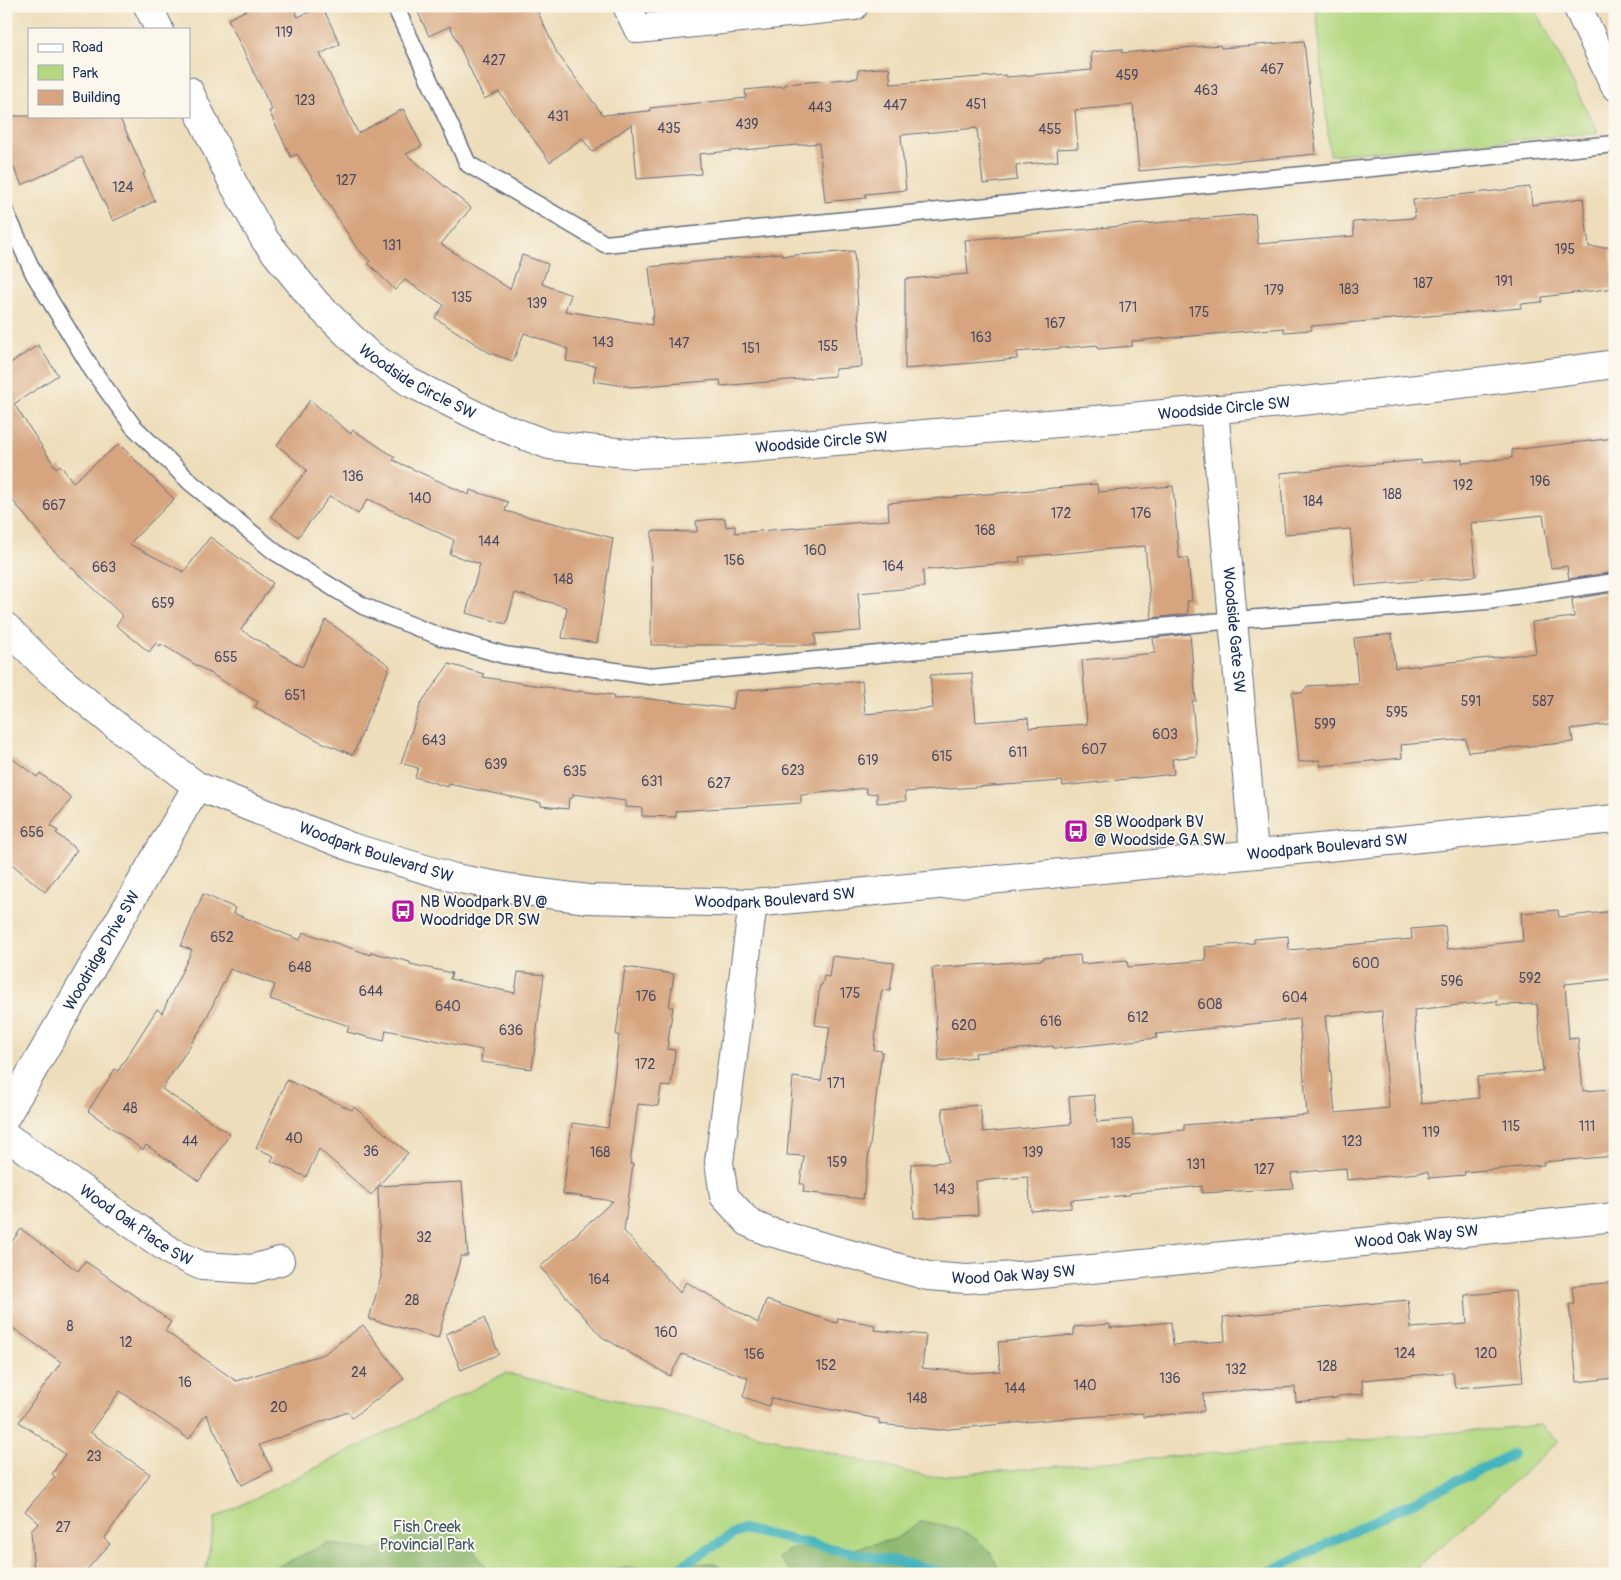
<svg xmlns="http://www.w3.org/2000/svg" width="1621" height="1580" font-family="Pangolin,sans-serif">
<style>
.green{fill:#b3d881;stroke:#678470}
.forest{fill:#8eb86f;stroke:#547466}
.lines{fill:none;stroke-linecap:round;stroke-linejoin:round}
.stream{stroke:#45b4bc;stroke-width:10}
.building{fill:#d6a47e;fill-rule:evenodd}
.service-casing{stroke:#646c7e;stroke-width:19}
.minor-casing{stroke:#646c7e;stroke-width:30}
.tertiary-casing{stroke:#646c7e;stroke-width:30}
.service{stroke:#fff;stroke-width:16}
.minor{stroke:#fff;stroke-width:28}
.tertiary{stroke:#fff;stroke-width:28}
.labels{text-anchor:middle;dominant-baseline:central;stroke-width:4;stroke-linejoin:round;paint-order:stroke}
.number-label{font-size:14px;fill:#4a4c66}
.street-label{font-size:16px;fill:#1b2f5e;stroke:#fbf7ec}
.poi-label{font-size:16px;fill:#1b2f5e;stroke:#fbf7ec;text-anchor:start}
.park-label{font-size:16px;fill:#415967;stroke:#fbf7ec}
</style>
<rect width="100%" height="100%" fill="#fbf7ec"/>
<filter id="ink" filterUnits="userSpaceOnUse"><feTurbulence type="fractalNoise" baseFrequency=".02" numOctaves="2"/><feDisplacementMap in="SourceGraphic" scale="10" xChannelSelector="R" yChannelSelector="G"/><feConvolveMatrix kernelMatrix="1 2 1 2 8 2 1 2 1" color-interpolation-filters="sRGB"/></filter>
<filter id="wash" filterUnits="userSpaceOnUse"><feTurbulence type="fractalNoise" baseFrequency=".0096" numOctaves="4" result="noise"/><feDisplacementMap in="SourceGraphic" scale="20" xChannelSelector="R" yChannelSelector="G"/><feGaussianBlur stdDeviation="1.12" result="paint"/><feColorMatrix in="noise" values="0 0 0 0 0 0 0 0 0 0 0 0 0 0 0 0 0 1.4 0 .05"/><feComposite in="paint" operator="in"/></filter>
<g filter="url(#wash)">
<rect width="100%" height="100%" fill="#edddba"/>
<path class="green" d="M1316 6H1534L1598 133 1330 155Z
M506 1373 928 1477 1540 1425 1559 1441 1411 1574H205L215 1518Z"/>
<path class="forest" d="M920 1522C954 1524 991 1537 1000 1574H797L788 1569 778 1558 790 1549 822 1547 853 1549 895 1539Z
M441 1532C471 1536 474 1554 492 1574H262L328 1543 373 1551 407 1534Z
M714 1563 730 1574H595L625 1568 670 1569 685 1564Z"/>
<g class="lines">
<path class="stream" d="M668 1574 742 1529 951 1574
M1264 1574 1513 1454"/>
</g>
<g id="blocks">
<path class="building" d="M255 6H293L298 17 322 6 340 44 320 54 358 133 403 109 422 146 406 154 471 208 441 244 510 289 522 255 548 264 542 284 571 295 565 311 652 325V317H654L649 267 781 253 782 256 854 251 862 367 835 369V376L721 386 720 380 631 387 593 381 596 366 566 361 568 349 524 333 513 361 490 353 435 318 444 305 405 280 395 290 368 263 370 261 356 247 297 154 291 157 269 111 272 110 228 19Z
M415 6H535L557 53 603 115 650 111V108L746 98 745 90 785 86V84L858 78V70L889 67 891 84 1006 75 1007 77 1092 70 1091 52 1122 49V53L1220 45 1221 48 1304 41 1316 154 1139 171 1133 105 1075 110 1078 148 1057 149 1058 161 1016 165 1017 180 983 184 977 128 901 135 906 190 865 194 866 198 825 202 819 143 699 154 701 174 637 179 632 124 592 152 582 138 550 162 499 92 484 99 450 26 429 36Z
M6 116H119L145 173 143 174 155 201 113 221 82 157 22 185 6 152Z
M1530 187 1532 205 1583 198 1589 247H1610L1615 288 1542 297V302L1521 304V308L1311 326 1312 330 1284 332V328L1132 341V346L1098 349 1097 345 1017 352V359L905 369V279L968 274 965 240 1255 214 1258 244 1354 236 1353 222 1415 218 1413 200Z
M38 345 58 375 14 404 56 468 60 465 73 482 119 444 174 499 129 544 184 572 210 537 273 583 241 630 302 667 326 620 390 666 353 755 321 742 255 707 258 702 161 644 160 646 156 643 149 652 116 625 123 616 51 548 6 492V366Z
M310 400 351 434 353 430 395 457 393 460 469 495 470 490 508 502 505 511 613 538 597 643 562 638 567 607 515 593 506 624 466 613 480 564 450 554 454 540 368 499 358 514 330 496 298 537 271 516 307 470 277 445Z
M1615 438V572L1569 579 1567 566 1551 568 1543 515 1471 523 1476 576 1356 586 1350 529 1285 534 1280 473 1421 460V463L1462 459V463L1512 458V450Z
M1097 484 1098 492 1173 486 1179 558H1188L1192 601H1187L1188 614 1152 618 1145 546 1019 557 1020 562 923 570 924 587 858 593 861 631 815 634 816 645H651L652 531 697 532 696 521 725 518 726 527 735 526V533L889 520 888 503Z
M1615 592V723L1571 729 1573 742 1468 752 1466 739 1401 745 1402 758 1320 766V760L1299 762 1292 692 1302 693 1307 686 1358 683 1354 638 1392 634 1395 668 1536 653 1532 622 1574 617 1572 599Z
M1190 634 1196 701H1192L1197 756 1172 759 1174 774 1063 786 1062 781 905 792 906 801 877 803V793L867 794 866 788 801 795V803L676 811V817L642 816V808L625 807V801L573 794V798H569L568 809 541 806V803L449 784 448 787 415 777 418 768 401 763 421 703 449 664 484 674 483 677 578 692V691L614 695 613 699 642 698 733 709 736 691 862 681 865 714 933 708 930 675 972 673 976 722 1028 718 1029 728 1087 724 1082 660 1155 653 1153 638Z
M6 754 37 777 40 773 72 798 50 826 58 831 56 833 77 850 45 892 6 859Z
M203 894 235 908 233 913 300 940 303 932 371 955V952L410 962V964L452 973 450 979 515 993 518 972 544 975 532 1069 481 1062 482 1050 386 1030 384 1041 347 1032 349 1026 270 999 275 985 230 969 202 1027 162 1089 230 1134 199 1181 146 1145 143 1150 88 1111 115 1069 118 1071 157 1009 162 1013 192 950 181 946Z
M1558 910 1559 917 1615 911V979L1565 984 1569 1039 1578 1038 1583 1091 1615 1089V1156L1543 1162 1544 1165 1464 1172 1465 1175 1429 1178 1428 1172 1347 1180 1346 1168 1291 1173 1293 1188 1202 1193V1186L1130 1193V1195L1071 1200V1208L1031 1211 1028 1177 976 1181 978 1215 914 1218 911 1164 948 1162 942 1108 980 1105 983 1132 1071 1124 1069 1097 1094 1095 1097 1122 1132 1119 1134 1135 1184 1130V1125L1307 1115 1299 1019 1156 1034 1157 1038 1065 1048H1053V1046L975 1053 976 1057 939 1061 932 968 1043 960V958L1080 955 1081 964 1127 960 1128 967 1206 960 1205 947 1254 943V939L1288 936 1289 950 1412 939 1411 929 1445 926 1447 949 1523 941 1521 913ZM1497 1001V1005L1537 1004 1543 1071 1477 1077 1479 1098 1421 1104 1414 1010ZM1382 1011 1389 1108 1335 1113 1325 1016Z
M832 956 894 963 890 991 882 990 877 1021 874 1050 882 1051 863 1199 803 1192 804 1184H800L804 1156 787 1155 793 1077 821 1081 830 1027 815 1025 820 985H822L824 976 829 977Z
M625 967 674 974 669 1007H673L667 1049 675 1050 671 1087 661 1086 658 1106 638 1104 630 1164H633L624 1231 680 1293 686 1282 758 1323 766 1300 837 1323 838 1318 875 1325 874 1330 926 1335 922 1368 972 1373 1000 1371 998 1342 1074 1335V1327L1110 1324V1328L1171 1322 1173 1345 1225 1341 1223 1317 1408 1300 1411 1328 1467 1324 1465 1295 1515 1291 1523 1382 1455 1388 1453 1372 1362 1380 1363 1394 1338 1396 1337 1398 1296 1402 1295 1387 1246 1390 1203 1394 1204 1411 1143 1417V1413L1057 1419 939 1430 879 1424V1419L771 1398 769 1406 743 1397 748 1378 682 1354 670 1376 602 1337 540 1267 613 1201 563 1194 572 1123 608 1128 619 1035H616Z
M287 1080 352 1110 354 1107 408 1153 378 1186 462 1182 468 1256H461L438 1338 369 1319 381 1277 378 1187 371 1195 319 1149 306 1177 271 1161 274 1156 256 1148Z
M21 1229 78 1271 85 1261 152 1308 171 1322 165 1331 236 1381 324 1354 363 1325 404 1379 352 1418 348 1412 259 1445 272 1470 242 1485 206 1414 189 1439 120 1391 90 1432 150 1474 104 1539 110 1544 83 1574H34L31 1531 39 1523 25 1511 55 1477 52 1474 65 1454 19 1422 61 1362 6 1323V1250Z
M1615 1282V1378L1577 1382 1569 1304H1574L1572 1286Z
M484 1318 499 1354 461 1370 446 1334Z"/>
</g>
</g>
<g filter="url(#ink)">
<use href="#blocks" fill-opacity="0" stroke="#646c7e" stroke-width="1"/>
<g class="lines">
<g class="service-casing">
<path id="service" d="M395 6 468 164 605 244 1615 144
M6 213 34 274 93 371 133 426 190 482 275 552 363 606 441 637 504 655 650 676 1233 620 1487 601 1615 582"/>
</g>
<g class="minor-casing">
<g id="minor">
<path d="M148 6 159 29"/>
<path d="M627 6 638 29 854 6"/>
<path d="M1577 6 1615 86"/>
<path id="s1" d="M189 91 233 183 265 240 316 303 366 352 409 382 489 422 549 445 635 454 715 451C1015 426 1316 406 1615 364"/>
<path id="s2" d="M1214 409 1254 853"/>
<path id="s3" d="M753 903 719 1162 724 1196 749 1223 767 1231 928 1276 966 1279 1031 1275 1615 1217"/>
<path id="s4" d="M6 1116 197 786"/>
<path id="s5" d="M6 1136 172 1252 202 1266 252 1269 280 1261"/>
</g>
</g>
<g class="tertiary-casing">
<g id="tertiary">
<path id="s6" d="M6 627 51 672 110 721 197 786 351 847 455 878 525 891 588 899 753 903 1615 819"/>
</g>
</g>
<use href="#service" class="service"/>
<use href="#minor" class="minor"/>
<use href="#tertiary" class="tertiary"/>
</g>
</g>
<defs>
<g id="bus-square" transform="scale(1.25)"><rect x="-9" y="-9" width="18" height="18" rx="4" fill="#b5179e" stroke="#fbf7ec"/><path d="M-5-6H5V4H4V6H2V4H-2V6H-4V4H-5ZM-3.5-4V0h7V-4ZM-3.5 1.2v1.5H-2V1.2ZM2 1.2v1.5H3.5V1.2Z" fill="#fff"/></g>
</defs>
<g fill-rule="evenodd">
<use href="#bus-square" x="1076" y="831"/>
<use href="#bus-square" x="403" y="911"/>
</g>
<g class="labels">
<g class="number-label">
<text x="284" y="32">119</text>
<text x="494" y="60">427</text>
<text x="1272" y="69">467</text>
<text x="1127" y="75">459</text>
<text x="1206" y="90">463</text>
<text x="305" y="100">123</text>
<text x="976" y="104">451</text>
<text x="895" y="105">447</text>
<text x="820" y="107">443</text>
<text x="558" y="116">431</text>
<text x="747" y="124">439</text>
<text x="669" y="128">435</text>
<text x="1050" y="129">455</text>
<text x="346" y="180">127</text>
<text x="123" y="187">124</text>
<text x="392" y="245">131</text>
<text x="1565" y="249">195</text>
<text x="1504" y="281">191</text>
<text x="1423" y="283">187</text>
<text x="1349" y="289">183</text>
<text x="1274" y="290">179</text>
<text x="462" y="297">135</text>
<text x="537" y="303">139</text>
<text x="1128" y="307">171</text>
<text x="1199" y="312">175</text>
<text x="1055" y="323">167</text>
<text x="981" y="337">163</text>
<text x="603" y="342">143</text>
<text x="679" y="343">147</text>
<text x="828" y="346">155</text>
<text x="751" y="348">151</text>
<text x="353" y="476">136</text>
<text x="1540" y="481">196</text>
<text x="1463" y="485">192</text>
<text x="1392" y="494">188</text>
<text x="420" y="498">140</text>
<text x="1313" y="501">184</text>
<text x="54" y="505">667</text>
<text x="1061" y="513">172</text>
<text x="1141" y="513">176</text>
<text x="985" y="530">168</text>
<text x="489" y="541">144</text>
<text x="815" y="550">160</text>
<text x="734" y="560">156</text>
<text x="893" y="566">164</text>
<text x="104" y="567">663</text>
<text x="563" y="579">148</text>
<text x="163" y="603">659</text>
<text x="226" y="657">655</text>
<text x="295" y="695">651</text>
<text x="1471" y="701">591</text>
<text x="1543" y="701">587</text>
<text x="1397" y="712">595</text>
<text x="1325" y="724">599</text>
<text x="1165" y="734">603</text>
<text x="434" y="740">643</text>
<text x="1094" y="749">607</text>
<text x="1018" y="752">611</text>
<text x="942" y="756">615</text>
<text x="868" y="760">619</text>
<text x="496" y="764">639</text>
<text x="793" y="770">623</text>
<text x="575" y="771">635</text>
<text x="652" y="781">631</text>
<text x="719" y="783">627</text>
<text x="32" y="832">656</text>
<text x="222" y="937">652</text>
<text x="1366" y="963">600</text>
<text x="300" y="967">648</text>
<text x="1530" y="978">592</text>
<text x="1452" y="981">596</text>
<text x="371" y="991">644</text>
<text x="850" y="993">175</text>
<text x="646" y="996">176</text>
<text x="1295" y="997">604</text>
<text x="1210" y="1004">608</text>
<text x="448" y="1006">640</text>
<text x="1138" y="1017">612</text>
<text x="1051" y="1021">616</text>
<text x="964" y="1025">620</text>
<text x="511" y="1030">636</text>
<text x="645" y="1064">172</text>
<text x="836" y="1083">171</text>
<text x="130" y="1108">48</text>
<text x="1511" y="1126">115</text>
<text x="1587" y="1126">111</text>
<text x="1431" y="1132">119</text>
<text x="294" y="1138">40</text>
<text x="190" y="1141">44</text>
<text x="1352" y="1141">123</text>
<text x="1121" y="1143">135</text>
<text x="371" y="1151">36</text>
<text x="600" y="1152">168</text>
<text x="1033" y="1152">139</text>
<text x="837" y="1162">159</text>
<text x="1196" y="1164">131</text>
<text x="1264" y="1169">127</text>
<text x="944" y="1189">143</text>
<text x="424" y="1237">32</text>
<text x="599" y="1279">164</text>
<text x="412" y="1300">28</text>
<text x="70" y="1326">8</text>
<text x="666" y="1332">160</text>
<text x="126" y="1342">12</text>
<text x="1405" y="1353">124</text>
<text x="1486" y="1353">120</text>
<text x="754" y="1354">156</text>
<text x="826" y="1365">152</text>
<text x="1327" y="1366">128</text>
<text x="1236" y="1369">132</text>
<text x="359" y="1372">24</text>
<text x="1170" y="1378">136</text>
<text x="185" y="1382">16</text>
<text x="1085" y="1385">140</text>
<text x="1015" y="1388">144</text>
<text x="917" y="1398">148</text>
<text x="279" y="1407">20</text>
<text x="94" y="1456">23</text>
<text x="63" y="1527">27</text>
</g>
<g class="street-label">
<text stroke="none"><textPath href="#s1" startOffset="378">Woodside Circle SW</textPath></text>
<text stroke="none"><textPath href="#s1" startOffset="1202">Woodside Circle SW</textPath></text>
<text stroke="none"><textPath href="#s1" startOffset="798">Woodside Circle SW</textPath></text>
<text stroke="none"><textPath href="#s2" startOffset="222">Woodside Gate SW</textPath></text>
<text stroke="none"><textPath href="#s6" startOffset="1400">Woodpark Boulevard SW</textPath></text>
<text stroke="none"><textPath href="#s6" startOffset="440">Woodpark Boulevard SW</textPath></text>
<text stroke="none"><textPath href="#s6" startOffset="845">Woodpark Boulevard SW</textPath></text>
<text stroke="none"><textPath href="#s4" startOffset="191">Woodridge Drive SW</textPath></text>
<text stroke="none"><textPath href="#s5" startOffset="158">Wood Oak Place SW</textPath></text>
<text stroke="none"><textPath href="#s3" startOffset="1010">Wood Oak Way SW</textPath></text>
<text stroke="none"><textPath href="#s3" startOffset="605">Wood Oak Way SW</textPath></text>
</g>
<g class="poi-label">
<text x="1094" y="822">SB Woodpark BV<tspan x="1094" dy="18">@ Woodside GA SW</tspan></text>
<text x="420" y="902">NB Woodpark BV @<tspan x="420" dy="18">Woodridge DR SW</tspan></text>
</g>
<g class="park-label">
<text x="427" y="1527">Fish Creek<tspan x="427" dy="18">Provincial Park</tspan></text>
</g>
</g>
<rect width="1621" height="1580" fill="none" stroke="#fbf7ec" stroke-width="25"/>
<rect x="28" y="28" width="162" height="90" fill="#fbf7ec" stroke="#a1a7b3"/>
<rect x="38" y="44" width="25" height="8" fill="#ffffff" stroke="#a1a7b3"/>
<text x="72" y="52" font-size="15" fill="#1b2f5e">Road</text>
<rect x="38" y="65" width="25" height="15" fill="#b3d881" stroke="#a1a7b3"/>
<text x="72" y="78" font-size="15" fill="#1b2f5e">Park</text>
<rect x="38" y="90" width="25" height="15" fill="#d6a47e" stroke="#a1a7b3"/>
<text x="72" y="102" font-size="15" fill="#1b2f5e">Building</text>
</svg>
